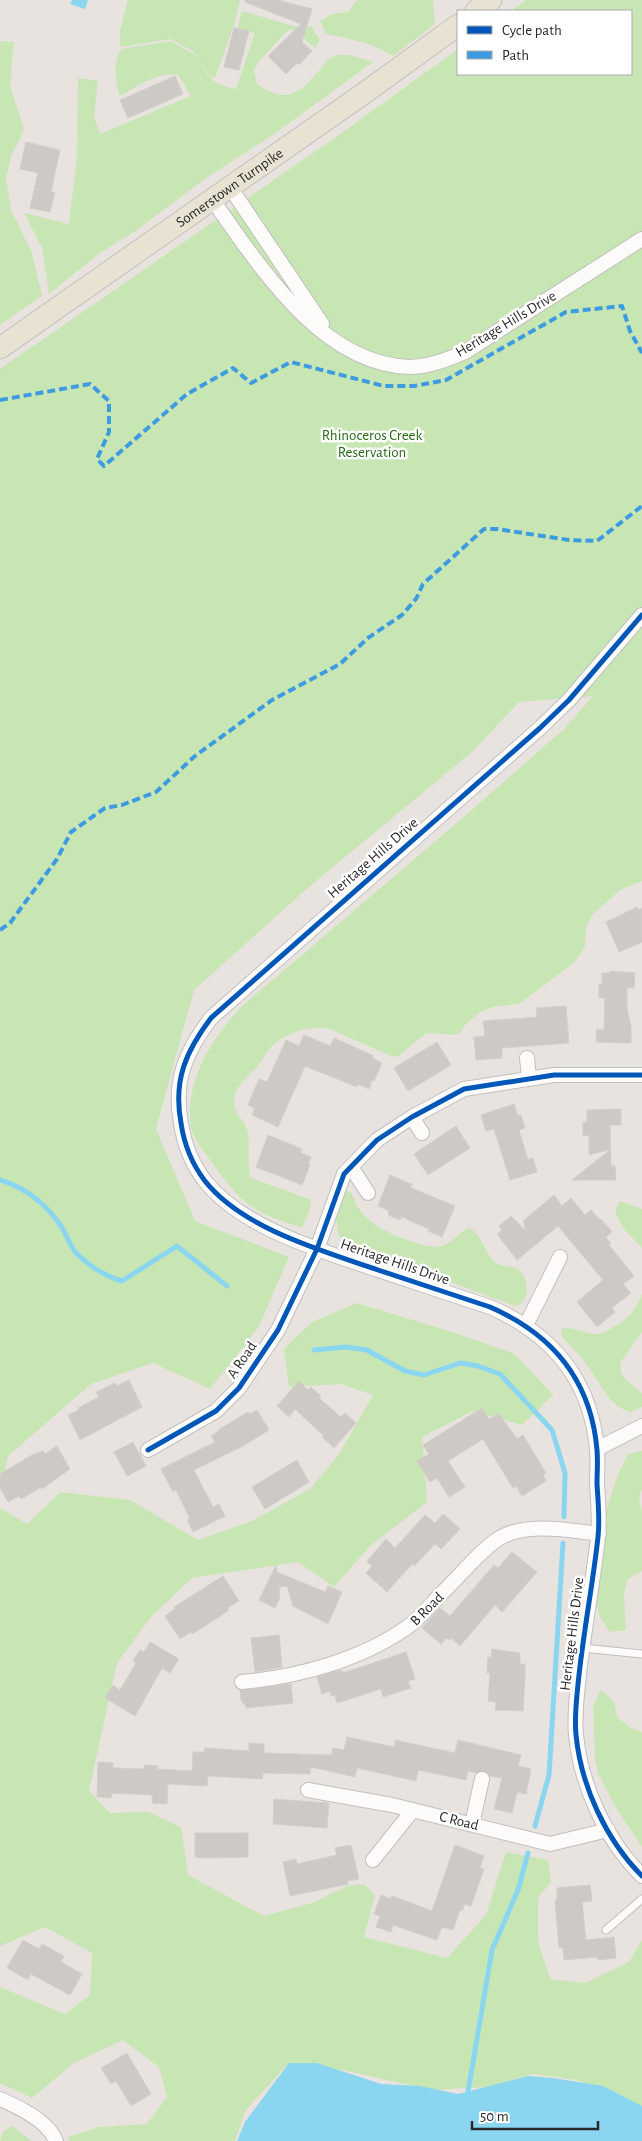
<svg xmlns="http://www.w3.org/2000/svg" width="642" height="2141" font-family="'Alegreya Sans',sans-serif">
<style>
.green{fill:#c8e6b3}
.water{fill:#8ad6f1}
.lines{fill:none;stroke-linecap:round;stroke-linejoin:round}
.stream{stroke:#8ad6f1;stroke-width:5}
.building{fill:#cdc9c5;stroke:#d3cfca}
.service-casing{stroke:#c1bfc0;stroke-width:9}
.minor-casing{stroke:#c1bfc0;stroke-width:16}
.primary-casing{stroke:#c4c2c0;stroke-width:23}
.service{stroke:#fcfbfa;stroke-width:7}
.minor{stroke:#fcfbfa;stroke-width:14}
.primary{stroke:#e7e2d1;stroke-width:21}
.quiet{stroke:#3d9ce1;stroke-width:4;stroke-dasharray:8 4;stroke-linecap:butt}
.cycleway-casing{stroke:#fff;stroke-width:8}
.cycleway{stroke:#0057b8;stroke-width:5}
.labels{text-anchor:middle;dominant-baseline:central;stroke-width:5;stroke-linejoin:round;paint-order:stroke}
.street-label{font-size:15px;fill:#292929;stroke:#fff}
.park-label{font-size:15px;fill:#256b13;stroke:#fff}
</style>
<rect width="100%" height="100%" fill="#e8e3de"/>
<path class="green" d="M128 0H240L234 25 215 78 210 76 198 59C209 78 213 85 236 89L255 33 237 30 242 11 297 27 311 26 320 40 315 48 296 32 289 29 261 59 254 70 257 84C284 103 297 96 318 72 323 66 327 58 335 56 346 52 362 59 373 62L273 135 206 178 134 232 100 253 49 294 42 248 24 213 69 224 77 157 78 78 98 81 94 117 100 134 191 96 178 75C159 70 136 88 119 96 116 79 112 65 121 49L171 41 197 56 194 52 171 39 120 47V31Z
M357 0H433L435 24 393 56C371 42 350 39 326 34L320 21 332 14 348 12Z
M526 0H642V881L620 890 592 915 586 927 585 946 575 962 519 1004 493 1007 480 1012 465 1025 460 1033 455 1035 427 1033 398 1056 393 1057 330 1029C310 1025 284 1033 270 1048 265 1054 262 1062 257 1067 247 1077 235 1086 234 1102 233 1113 244 1119 247 1129 251 1145 246 1162 251 1178L311 1200 309 1212 302 1227C259 1216 241 1204 216 1168 209 1157 198 1146 193 1134 190 1127 190 1118 190 1111 191 1070 215 1036 241 1007L473 809 564 729 593 696 519 702 471 753 310 886 194 990 156 1129 195 1221 289 1257 258 1328 210 1389 153 1363 91 1384 8 1456 0 1489V369L336 137 458 49V74H631V11H511Z
M0 41 14 42 10 85 24 130 12 154 6 177 11 210 32 253 42 296 0 325Z
M345 1190 351 1192C355 1202 359 1211 367 1218 378 1230 429 1253 445 1245 454 1241 460 1231 470 1228 481 1235 484 1249 492 1259 498 1268 509 1264 517 1269 527 1275 529 1290 524 1300 521 1305 518 1306 512 1305L404 1265 359 1252 340 1237 338 1231 335 1211Z
M619 1202H624L642 1209V1248L623 1228 615 1212Z
M642 1294V1332L620 1363 621 1373 625 1379 642 1393V1407L631 1412C608 1406 600 1382 587 1365 580 1355 571 1347 563 1338L561 1333 563 1328C575 1327 586 1334 598 1334 603 1334 607 1331 612 1328 629 1318 634 1313 642 1294Z
M357 1303 452 1332 515 1354 553 1395 522 1425 473 1411 422 1437 427 1502 370 1546 334 1587 298 1562 192 1578 151 1617 117 1663 89 1791 110 1813 148 1812 181 1827 188 1875 264 1916 312 1903 347 1886 364 1884 375 1895 364 1937 447 1958 486 1915 506 1852 548 1860 551 1882 538 1898V1941L550 1979 585 1983 629 1962 642 1940V2109L636 2104 576 2080 533 2074 488 2087 431 2090 343 2070 287 2065 245 2111 235 2141H69L68 2137 99 2127 147 2124 167 2097 159 2067 123 2040 74 2063 32 2098 0 2083V1987L65 2014 90 1995 92 1953 45 1927 0 1946V1508L27 1524 60 1492 130 1500 198 1540 252 1521 310 1489 339 1454 373 1395 341 1384 289 1387 284 1349 312 1322Z
M642 1451V1489L639 1496 642 1513V1571L628 1579 624 1595 626 1630 610 1632 600 1617 596 1601 599 1534 617 1477 628 1454Z
M601 1690 614 1701 617 1717 631 1728 642 1732V1847L615 1806 599 1775 595 1759 593 1705Z
M12 2126 32 2141H0L3 2131Z"/>
<path class="water" d="M72 0H88L85 9 70 4Z
M289 2063H317L381 2084 420 2086 458 2094 528 2076 553 2078 603 2086 642 2106V2141H237L245 2122Z"/>
<g class="lines">
<path class="stream" d="M0 1180C26 1188 48 1206 63 1229 67 1236 70 1246 76 1253 88 1265 105 1276 122 1281L177 1246 227 1286
M314 1350 346 1347 367 1350 405 1371 424 1375 460 1363 478 1366 500 1374 552 1430 565 1473 564 1517
M535 1826 549 1775 563 1543
M468 2092 492 1950 518 1890 528 1853"/>
</g>
<path class="building" d="M245 0H278L312 9 302 42 312 51 299 65 297 63 286 74 268 56 301 24 245 2Z
M234 28 249 31 239 70 224 67Z
M175 76 183 94 128 118 120 100Z
M26 142 60 150 51 192H55L50 212 30 208 38 173 20 169Z
M637 907 638 910 642 908V942L619 952 606 922Z
M610 971 635 973 634 988H627V1009L631 1027V1043L596 1042 597 1029 604 1030 605 998H599V984H602V973H610Z
M566 1006 569 1043 502 1048V1058L476 1060 474 1037 485 1036 483 1021 537 1017 536 1008Z
M304 1035 330 1046 334 1038 374 1056 372 1058 382 1063 374 1081 372 1080 369 1089 358 1084 357 1087 305 1066 278 1127 252 1115 255 1108 248 1105 259 1079 267 1082 286 1040 299 1046Z
M437 1042 451 1065 408 1091 394 1068Z
M514 1104 518 1116 521 1115 525 1128 519 1130 528 1160 533 1158 537 1172 510 1180 494 1129 486 1131 481 1115Z
M621 1109V1125H610L611 1166H615L616 1180H572L611 1149 589 1155V1135L583 1136V1122H587V1110Z
M456 1126 470 1148 428 1175 414 1154Z
M268 1135 302 1149 301 1153 311 1157 308 1164 310 1165 302 1185 256 1167Z
M390 1175 413 1185 409 1187 455 1206 442 1237 428 1231 429 1229 402 1217 400 1220 388 1215 389 1211 378 1206Z
M554 1195 562 1206 571 1198 585 1215 591 1210 600 1220 601 1219 612 1232 606 1237 611 1244 609 1245 634 1276 623 1284 631 1293 612 1308 615 1312 597 1327 577 1302 603 1280 558 1226 517 1260 497 1234 502 1230 499 1226 511 1216 526 1231 523 1221Z
M129 1380 142 1407 80 1440 68 1415 79 1410 78 1408 99 1397 96 1392 115 1383 117 1386Z
M299 1381 308 1390 311 1387 321 1396 319 1398 341 1417 345 1413 356 1423 334 1448 322 1437 324 1436 295 1409 289 1417 277 1406Z
M482 1408 489 1419 499 1414 517 1439 523 1435 546 1473 543 1475 546 1481 522 1496 516 1486 513 1488 483 1439 448 1461 465 1487 449 1497 437 1478 430 1482 417 1461 429 1454 423 1445Z
M257 1410 269 1430 243 1446 194 1470 213 1507 219 1504 225 1516 193 1532 187 1520 190 1519 176 1490 173 1492 161 1469 215 1442 211 1436 219 1431 218 1430 248 1412 250 1414Z
M133 1442 146 1466 127 1476 114 1452Z
M57 1446 70 1469 42 1489 41 1487 21 1499 19 1496 8 1502 0 1488V1474L32 1455 43 1451 45 1454Z
M297 1460 309 1482 265 1509 252 1487Z
M443 1514 460 1529 441 1549 435 1544 414 1566 412 1564 387 1592 366 1573 372 1566 367 1561 386 1539 395 1548 425 1515 435 1523Z
M512 1552 537 1572 502 1612 495 1605 460 1646 451 1638 449 1640 446 1638 441 1644 422 1628 440 1608 450 1616 494 1565 498 1568Z
M276 1565 277 1572 325 1592 328 1586 342 1592 328 1624 293 1606 287 1586 279 1587 280 1597 275 1608 259 1600Z
M223 1576 239 1601 227 1608 229 1610 219 1617 192 1634 191 1632 180 1639 165 1616 175 1609 174 1607Z
M279 1635 282 1667 255 1672 251 1638Z
M150 1642 179 1659 170 1673 162 1668 135 1716 105 1698 113 1685 120 1690 136 1663 133 1661 140 1650 144 1652Z
M492 1649 520 1653V1664H525V1676L523 1711 495 1710 496 1702 488 1701 490 1673H487L488 1657H491Z
M406 1652 415 1679 408 1681 411 1688 383 1697 381 1689 337 1703 335 1695 331 1696 330 1691 322 1694 317 1677 342 1670 343 1673Z
M291 1684 293 1703 247 1708 241 1700 240 1690Z
M347 1737 394 1747 395 1740 455 1753 458 1740 521 1755 518 1766 531 1769 526 1794 517 1792 512 1813 494 1809 502 1778 490 1776 484 1771 476 1773 468 1771 466 1780 418 1770 416 1781 357 1768 355 1777 311 1767 310 1774 263 1773 262 1779 208 1776 207 1786 168 1784 167 1804 152 1803V1795L112 1793 111 1798 97 1797 98 1762 113 1763V1768L144 1769V1765L158 1766 157 1769 192 1771 193 1752H204L205 1748 249 1751V1743L264 1744V1753L332 1755 333 1748 344 1750Z
M274 1799 329 1803 327 1828 273 1824Z
M195 1833H248V1857L204 1858 195 1857Z
M351 1845 359 1879 347 1881 348 1884 290 1896 283 1862 296 1859 297 1864 337 1855 335 1848Z
M455 1845 484 1856 480 1868 484 1869 471 1906 465 1904 462 1911 460 1910 453 1930 442 1927 437 1940 393 1925 391 1932 376 1927 380 1916 374 1914 381 1895 391 1899 392 1896 432 1911Z
M590 1885 592 1901 582 1902 586 1940 614 1937 616 1958 598 1960 597 1957 564 1960 563 1948H559L555 1900H557V1888Z
M23 1940 39 1949 42 1944 64 1956 61 1962 82 1974 70 1995 31 1974 28 1980 7 1968Z
M127 2053 151 2094 131 2106 116 2081 111 2084 101 2068Z"/>
<g class="lines">
<g class="service-casing">
<path id="service" d="M582 1648 642 1654
M606 1930 642 1899"/>
</g>
<g class="minor-casing">
<path id="minor" d="M230 187 322 324
M212 199C258 264 321 365 410 367 429 367 448 359 465 352L642 239
M642 615 569 700 540 728 211 1018C186 1051 173 1080 181 1123 184 1144 192 1164 205 1181 243 1229 323 1251 378 1270 415 1282 453 1295 490 1307 552 1334 591 1380 597 1450 598 1461 597 1473 597 1484 598 1501 600 1520 598 1537 593 1583 584 1629 579 1675 577 1695 574 1715 576 1735 581 1786 606 1840 642 1876
M527 1058 529 1077
M412 1117 422 1133
M351 1167 368 1193
M526 1325 560 1257
M597 1449 642 1426
M148 1450 216 1411 239 1388 278 1330 317 1249 344 1174 377 1140 412 1117 464 1089 554 1075H642
M242 1682C298 1677 360 1660 406 1628 419 1620 430 1605 441 1594 459 1577 476 1555 495 1541 522 1521 568 1530 599 1534
M308 1790 392 1805 550 1844 608 1830
M472 1824 482 1779
M373 1860 413 1810
M0 2099C19 2107 48 2121 56 2141"/>
</g>
<g class="primary-casing">
<g id="primary">
<path d="M476 11 491 0"/>
<path id="s1" d="M0 348 370 89 458 25"/>
</g>
</g>
<use href="#service" class="service"/>
<use href="#minor" class="minor"/>
<use href="#primary" class="primary"/>
<path class="quiet" d="M0 400 90 384 109 401V432L97 459 104 466 187 394 233 368 251 383 291 362 384 386H414L446 380 566 312 622 306 630 331 642 353
M0 930 10 923 57 859 71 832 105 808 122 805 156 792 195 756 272 700 340 664 368 638 402 615 416 599 423 584 484 529H497L569 540 597 541 642 506"/>
<g class="cycleway-casing">
<path id="cycleway" d="M642 615 569 700 540 728 211 1018C186 1051 173 1080 181 1123 184 1144 192 1164 205 1181 243 1229 323 1251 378 1270 415 1282 453 1295 490 1307 552 1334 591 1380 597 1450 598 1461 597 1473 597 1484 598 1501 600 1520 598 1537 593 1583 584 1629 579 1675 577 1695 574 1715 576 1735 581 1786 606 1840 642 1876
M148 1450 216 1411 239 1388 278 1330 317 1249 344 1174 377 1140 412 1117 464 1089 554 1075H642"/>
</g>
<use href="#cycleway" class="cycleway"/>
</g>
<g class="labels">
<g class="street-label">
<text stroke="none"><textPath href="#s1" startOffset="280">Somerstown Turnpike</textPath></text>
<text transform="translate(506 324) rotate(-31)">Heritage Hills Drive</text>
<text transform="translate(373 858) rotate(-41)">Heritage Hills Drive</text>
<text transform="translate(395 1262) rotate(19)">Heritage Hills Drive</text>
<text transform="translate(242 1360) rotate(-56)">A Road</text>
<text transform="translate(427 1609) rotate(-45)">B Road</text>
<text transform="translate(572 1634) rotate(-83)">Heritage Hills Drive</text>
<text transform="translate(459 1821) rotate(14)">C Road</text>
</g>
<g class="park-label">
<text x="372" y="435">Rhinoceros Creek<tspan x="372" dy="17">Reservation</tspan></text>
</g>
</g>
<rect x="457" y="10" width="175" height="65" fill="#ffffff" stroke="#a9a9a9"/>
<rect x="467" y="26" width="25" height="8" fill="#0057b8" stroke="#a9a9a9"/>
<text x="502" y="35" font-size="15" fill="#292929">Cycle path</text>
<rect x="467" y="51" width="25" height="8" fill="#3d9ce1" stroke="#a9a9a9"/>
<text x="502" y="60" font-size="15" fill="#292929">Path</text>
<path d="M472 2121v8h126v-8" fill="none" stroke="#292929" stroke-width="2.5"/>
<text x="480" y="2121" font-size="15" fill="#292929" stroke="#ffffff" stroke-width="4" paint-order="stroke">50 m</text>
</svg>
